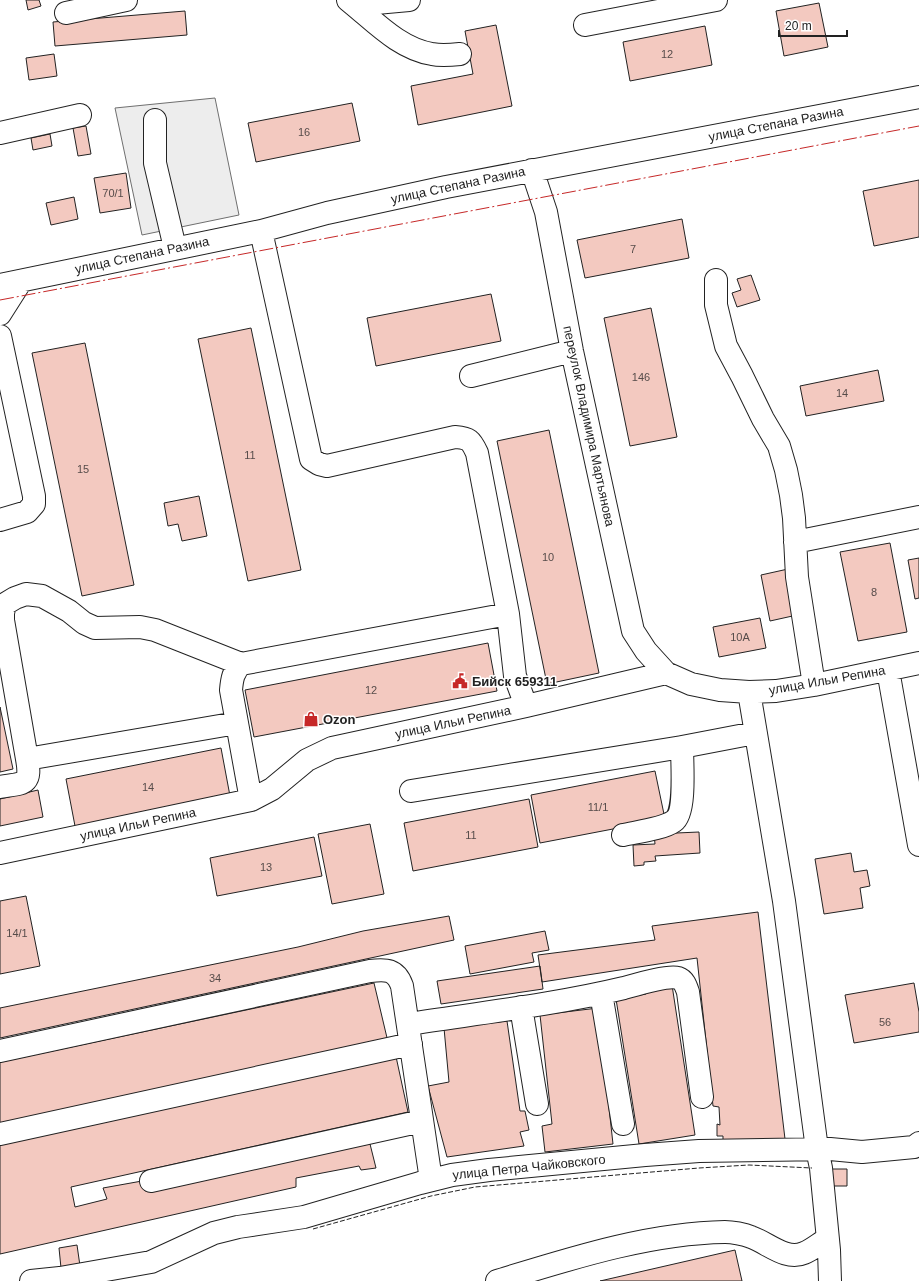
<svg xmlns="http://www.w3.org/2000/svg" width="919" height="1281" font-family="Helvetica,sans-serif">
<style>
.parking{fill:#ededed;stroke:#6f6f6f}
.building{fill:#f3c9c0;stroke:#222}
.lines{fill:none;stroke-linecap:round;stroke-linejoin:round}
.minor-casing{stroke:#222;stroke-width:24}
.minor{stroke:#fff;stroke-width:22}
.fence{stroke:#222;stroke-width:1;stroke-dasharray:5 2;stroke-linecap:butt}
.power{stroke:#c62828;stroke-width:1;stroke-dasharray:14 3 2 3;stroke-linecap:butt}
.labels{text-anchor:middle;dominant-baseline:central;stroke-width:3;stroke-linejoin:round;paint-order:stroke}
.number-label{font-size:11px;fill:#564c4a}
.street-label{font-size:13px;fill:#222;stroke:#fff}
.poi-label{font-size:13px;font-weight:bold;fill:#222;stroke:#fff;text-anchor:start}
</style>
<rect width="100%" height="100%" fill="#fff"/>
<path class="parking" d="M215 98 239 215 142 235 115 108Z"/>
<path class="building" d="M26 0H39L41 6 28 10Z
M819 3 828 47 784 56 776 11Z
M185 11 187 35 55 46 53 22Z
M496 25 512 106 418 125 411 86 473 74 465 31Z
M705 26 712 65 630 81 623 42Z
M54 54 57 76 29 80 26 58Z
M352 103 360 141 256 162 248 123Z
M86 126 91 154 78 156 73 128Z
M50 134 52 146 33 150 31 138Z
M126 173 131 208 100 213 94 178Z
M919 180V237L874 246 863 191Z
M74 197 78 219 51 225 46 203Z
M682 219 689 258 585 278 577 240Z
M751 275 760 300 737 307 732 293 741 290 737 279Z
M491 294 501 341 376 366 367 318Z
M651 308 677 437 630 446 604 318Z
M251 328 301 570 248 581 198 339Z
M85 343 134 585 82 596 32 353Z
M878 370 884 401 806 416 800 386Z
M549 430 599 673 547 684 497 441Z
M199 496 207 536 182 541 178 524 168 526 164 503Z
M890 543 907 632 858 641 840 552Z
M919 558V598L915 599 908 560Z
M788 569 797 615 770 621 761 575Z
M760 618 766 648 719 657 713 627Z
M488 643 497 691 254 737 245 690Z
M0 707 13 769 0 772Z
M221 748 230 796 75 826 66 779Z
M655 771 665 819 540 843 531 795Z
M38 790 43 817 0 826V799Z
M529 799 538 847 413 871 404 823Z
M370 824 384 894 332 904 318 834Z
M699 832 700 853 655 856 656 861 644 862V865L634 866 633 845 655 844 654 834Z
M314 837 322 876 217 896 210 858Z
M851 853 854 872 867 870 870 886 860 888 863 908 824 914 815 859Z
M26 896 40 966 0 974V901Z
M758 912 785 1139 723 1140V1136H717V1124L720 1125 719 1107 713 1106 697 958 542 982 538 955 655 940 652 926Z
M449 916 454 940 0 1038V1008L298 947 363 931Z
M545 931 549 950 532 953 534 962 470 974 465 946Z
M540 966 543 989 441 1004 437 981Z
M374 983 388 1042 0 1125V1062Z
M914 983 919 1012V1032L854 1043 845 995Z
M672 985 695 1135 639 1144 616 999 646 994 645 989Z
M598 1008 613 1144 545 1152 542 1126 552 1124 540 1015Z
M507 1021 520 1111H525L529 1130 520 1132 524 1146 447 1157 428 1086 449 1082 444 1028Z
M395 1052 408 1112 71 1187 75 1207 107 1199 103 1188 142 1181 145 1191 356 1146 370 1144 376 1168 361 1170 359 1166 296 1178V1187L0 1254V1139Z
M830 1169H847V1186H830Z
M77 1245 80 1266 61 1268 59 1248Z
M735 1250 742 1281H600Z"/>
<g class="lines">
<g class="minor-casing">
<path id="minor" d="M348 0 354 5 409 0
M354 5C377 24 401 49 432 54 441 56 451 55 460 54
M66 13 126 0
M585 25 716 0
M155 120V163L175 248
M0 133 80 115
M532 170 546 212 572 351 633 631 646 651 666 673
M261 231 311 459 319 464 327 466 455 437C469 438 471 440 477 453L508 614 515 676 526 706
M716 280V305L726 346 742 376 763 419 779 446 786 470 791 495 794 518 797 577 814 685
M0 285 261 231 327 213 446 187 919 97
M0 314 21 281
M0 336 34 496V504L27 512 0 520
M471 376 572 351
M795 542 919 517
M888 670 919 845
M749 692 784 901 817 1149 821 1168 829 1250 830 1281
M27 759 3 620V613L5 604 15 598 26 594 42 596 69 611 84 623 95 628 140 627 155 630 241 664
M0 787C23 783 32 786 27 759L237 723
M411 791 682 747 755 733
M251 800 231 690C232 679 233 672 241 664L508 614
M623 835C636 832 663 829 674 821 686 813 682 762 682 747
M0 853 251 800 272 789 307 760 332 748 526 706 666 673 691 684 720 690 749 692 776 691 814 685 919 663
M601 993 623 1124
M521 1007 537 1104
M408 1024C480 1013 553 1005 624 988 635 985 668 975 678 978 684 980 686 986 688 992L702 1097
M0 1051 370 971C386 969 396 969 402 986L431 1180
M0 1134 411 1044
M151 1181 422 1121
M31 1281 60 1278 151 1262 214 1233 238 1227 304 1217 420 1183 452 1175 489 1170 645 1155 699 1151 830 1149 862 1152 914 1147 919 1143
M497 1281C569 1259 649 1233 725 1232 732 1232 744 1234 751 1237 768 1243 786 1261 804 1253 812 1250 820 1243 827 1239"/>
</g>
<use href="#minor" class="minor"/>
<path class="fence" d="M313 1229 431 1196 475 1187 699 1168 749 1165 812 1168"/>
<path class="power" d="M0 300 919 126"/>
</g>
<defs>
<g id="civic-bare" transform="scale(1.2)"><path d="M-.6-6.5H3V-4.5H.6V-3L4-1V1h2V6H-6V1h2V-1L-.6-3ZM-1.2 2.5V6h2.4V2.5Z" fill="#c62828" stroke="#fff" stroke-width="2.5" paint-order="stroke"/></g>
<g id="shop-bare" transform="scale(1.2)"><path d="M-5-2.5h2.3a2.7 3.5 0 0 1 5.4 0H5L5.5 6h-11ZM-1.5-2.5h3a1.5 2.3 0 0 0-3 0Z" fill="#c62828" stroke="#fff" stroke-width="2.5" paint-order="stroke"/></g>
</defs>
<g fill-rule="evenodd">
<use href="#civic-bare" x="460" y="681"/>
<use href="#shop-bare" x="311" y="719"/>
</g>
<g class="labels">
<g class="number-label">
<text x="667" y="54">12</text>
<text x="304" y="132">16</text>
<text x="113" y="193">70/1</text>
<text x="633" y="249">7</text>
<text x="641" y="377">146</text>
<text x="842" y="393">14</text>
<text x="250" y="455">11</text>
<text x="83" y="469">15</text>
<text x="548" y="557">10</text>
<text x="874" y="592">8</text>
<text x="740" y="637">10А</text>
<text x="371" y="690">12</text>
<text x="148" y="787">14</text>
<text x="598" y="807">11/1</text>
<text x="471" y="835">11</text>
<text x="266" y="867">13</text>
<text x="17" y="933">14/1</text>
<text x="215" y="978">34</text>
<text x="885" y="1022">56</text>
</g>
<g class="street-label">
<text transform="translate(776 124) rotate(-11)">улица Степана Разина</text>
<text transform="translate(458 185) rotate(-12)">улица Степана Разина</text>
<text transform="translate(142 255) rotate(-12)">улица Степана Разина</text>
<text transform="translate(589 426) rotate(78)">переулок Владимира Мартьянова</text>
<text transform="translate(827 680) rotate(-10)">улица Ильи Репина</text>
<text transform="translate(453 722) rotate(-12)">улица Ильи Репина</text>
<text transform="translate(138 824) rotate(-12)">улица Ильи Репина</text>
<text transform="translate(529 1167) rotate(-6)">улица Петра Чайковского</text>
</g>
<g class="poi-label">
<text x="472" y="681">Бийск 659311</text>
<text x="323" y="719">Ozon</text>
</g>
</g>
<path d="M779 30v6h68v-6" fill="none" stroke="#222222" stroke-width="2"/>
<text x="785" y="30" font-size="12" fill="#222222" stroke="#ffffff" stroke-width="3" paint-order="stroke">20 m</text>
</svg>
